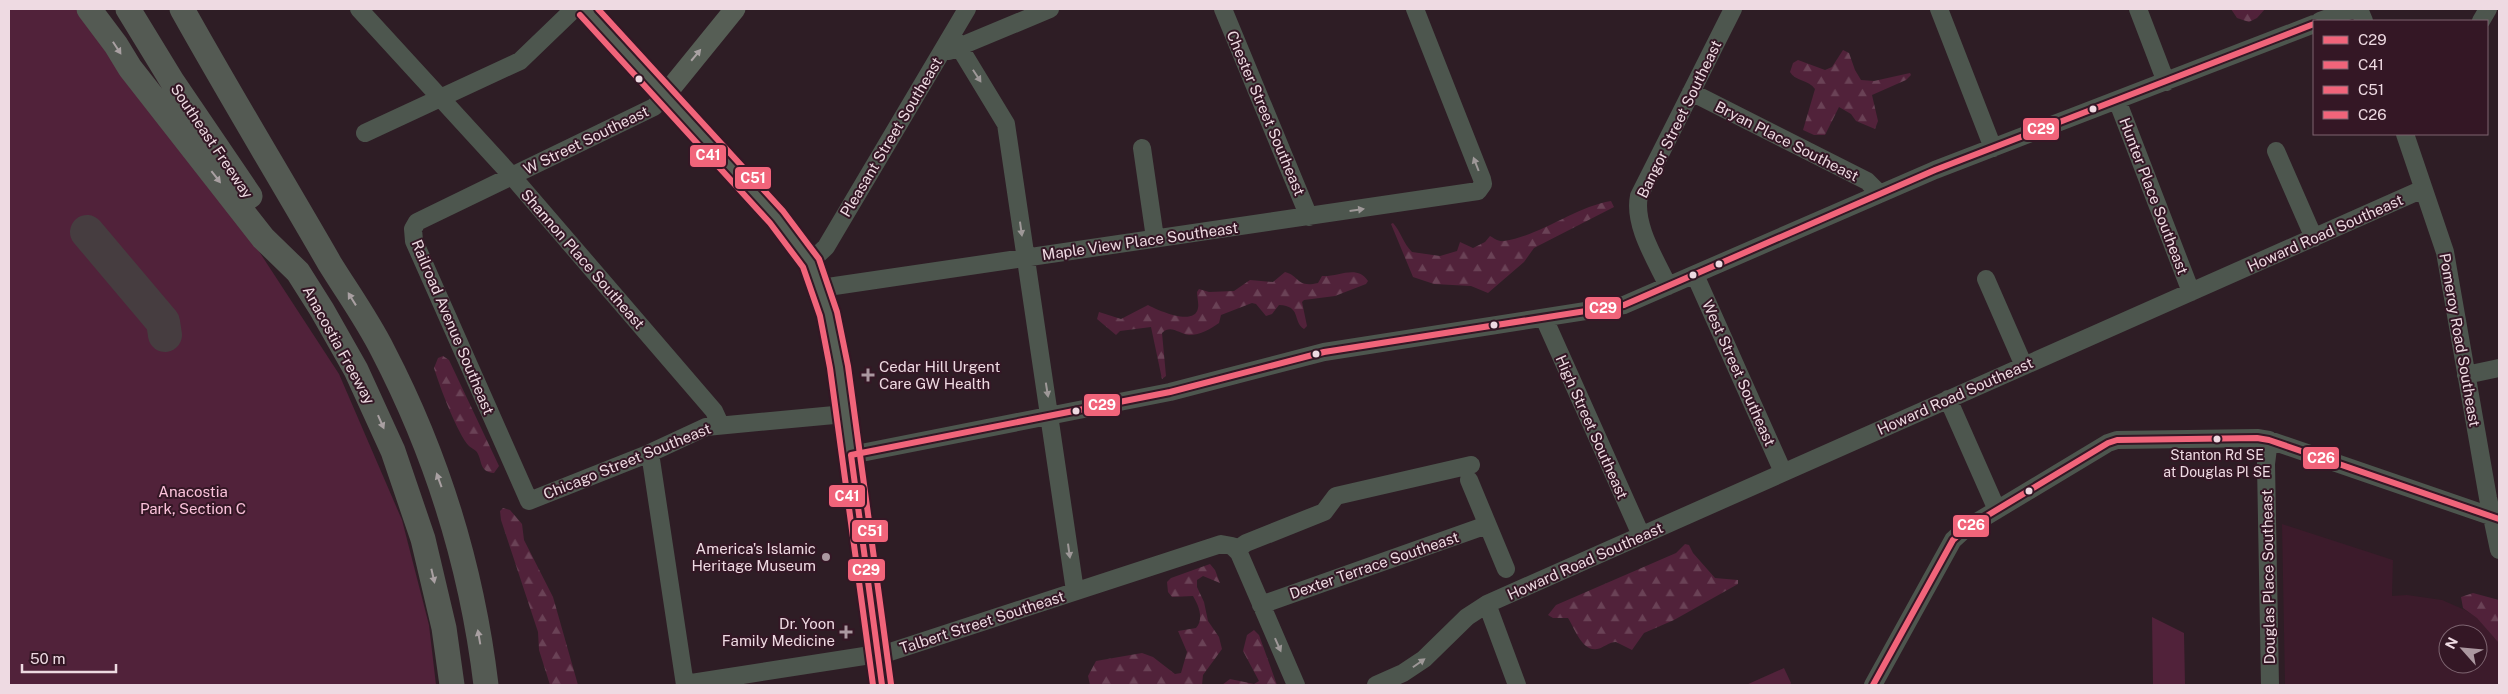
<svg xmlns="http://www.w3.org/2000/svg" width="2508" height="694" font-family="'Public Sans',sans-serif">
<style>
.built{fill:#3c1b2b;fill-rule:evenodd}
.forest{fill:url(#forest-firs)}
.park{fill:#51223a}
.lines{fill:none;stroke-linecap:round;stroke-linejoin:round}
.taxiway{stroke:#463d40;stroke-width:34}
.minor{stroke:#4d564e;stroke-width:18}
.major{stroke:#565e55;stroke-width:21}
.highway{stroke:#545a53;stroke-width:25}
.bus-1-casing{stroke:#341725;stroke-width:10}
.bus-2-casing{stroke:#341725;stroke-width:10}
.bus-3-casing{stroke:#341725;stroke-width:10}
.bus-4-casing{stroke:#341725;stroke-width:10}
.bus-1{stroke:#f1647a;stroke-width:6}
.bus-2{stroke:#f1647a;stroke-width:6}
.bus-3{stroke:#f1647a;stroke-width:6}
.bus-4{stroke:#f1647a;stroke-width:6}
.oneway{fill:#a9a0a2}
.oneway2{fill:#aaa2a3}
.oneway3{fill:#9e9898}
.bus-dot{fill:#eedae2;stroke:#341725;stroke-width:2}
.poi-dot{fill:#ab98a0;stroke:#341725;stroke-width:2}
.labels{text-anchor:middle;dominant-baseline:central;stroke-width:4;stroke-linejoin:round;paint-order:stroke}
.bus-label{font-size:14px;fill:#eedae2;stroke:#341725}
.street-label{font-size:15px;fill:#eedae2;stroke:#341725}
.poi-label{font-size:15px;fill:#eedae2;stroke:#341725;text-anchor:end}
.park-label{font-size:15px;fill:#fac2da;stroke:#341725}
.line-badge{stroke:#341725;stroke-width:2}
.badge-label{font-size:14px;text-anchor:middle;font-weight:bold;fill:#fff}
</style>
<defs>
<pattern id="forest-firs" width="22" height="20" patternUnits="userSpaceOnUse" patternTransform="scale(1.25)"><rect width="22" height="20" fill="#51223a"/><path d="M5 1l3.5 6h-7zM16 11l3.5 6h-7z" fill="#6a4256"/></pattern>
</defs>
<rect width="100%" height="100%" fill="#2e1d25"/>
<path class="built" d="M2282 524 2393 560 2392 596 2407 595 2442 600 2465 610 2481 620 2499 642V685H2285ZM2448 634H2478V664H2448Z"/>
<path class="forest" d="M2231 9H2265L2257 18 2249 22 2237 18Z
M1843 50 1849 53 1855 70 1861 80 1874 81 1910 73 1911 75 1906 80 1872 95 1878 121 1875 129 1856 121 1851 114 1839 107 1825 135H1814L1803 130 1815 89C1809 80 1795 81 1790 72L1793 63 1798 60 1825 70 1832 67Z
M1611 201 1614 207 1534 248 1524 262 1488 293 1471 286 1434 284 1413 277 1391 224 1393 223C1401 232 1403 243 1412 252L1440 256 1457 251 1460 242 1473 248 1485 242 1490 236C1494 238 1498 242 1504 241 1540 236 1575 207 1611 201Z
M1285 272C1300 276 1296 288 1318 283L1322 276C1339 277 1357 264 1368 281L1366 284 1335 296 1304 300 1302 302 1307 326 1304 329C1292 321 1302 306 1279 305L1272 314 1266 316 1256 304 1252 303 1221 315 1219 323C1210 329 1201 335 1189 335 1179 334 1171 324 1162 333L1166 376 1162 379 1151 327 1120 331 1116 335 1097 319 1099 312 1121 319 1148 305C1157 310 1195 327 1198 308 1199 304 1197 297 1197 292L1199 289 1209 292 1234 291 1250 280 1273 282Z
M443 356 449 360 499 466 494 473C478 472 483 459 476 451 474 449 471 448 469 446 458 435 439 385 434 368L438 358Z
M503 508 510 510 522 524 524 540 553 597 578 685H550L539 650 538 632 501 520 500 511Z
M1685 544 1689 545 1693 553 1715 578 1738 580V584L1674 620 1644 633 1632 650 1616 642C1608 642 1604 648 1597 649 1582 652 1574 627 1568 618H1553L1548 615 1556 605 1676 553Z
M1210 564 1215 570 1220 583 1203 576 1197 580V587L1204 602 1208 621 1219 637 1222 649 1203 675 1202 685H1090L1088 676 1096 661 1142 653 1153 657 1175 674 1181 673 1187 652 1178 631 1196 628C1204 619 1199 606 1193 596L1172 597 1168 592 1167 582 1171 578Z
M2473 593 2499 600V643L2477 618 2463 608 2461 597Z
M1254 630 1259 635 1277 685H1222L1230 679 1254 684 1259 681 1243 651 1247 635Z"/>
<path class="park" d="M9 9H76L247 233 339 374 402 520 429 625 436 685H9Z
M2152 617 2184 633 2185 685H2153Z
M1784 668 1791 683 1790 685H1746Z"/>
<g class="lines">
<path class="taxiway" d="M87 232 163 322 165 335"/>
<path class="minor" d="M359 9 511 175 714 411 720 424
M1223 9 1309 217
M1939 9 1993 148
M2138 9 2166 82
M2359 9 2364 21
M2320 21 2353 9
M2481 21 2488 9
M952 35 1006 124 1075 591
M949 51 1050 9
M1691 92 1867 181 1880 194
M666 94 654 107 417 222 413 229 414 241 529 501 650 453 706 427 845 414
M2117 100 2191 292
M365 133 520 61 574 9
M2405 134 2445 252 2488 498 2499 550
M1142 148 1155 238
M2276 151 2314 238
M810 262 826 247 967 9
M1695 275 1783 472
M1986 279 2024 366
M1668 286C1656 260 1633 225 1639 196L1733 9
M821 288 1478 191 1483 184 1482 179 1415 9
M1544 318 1641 535
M2466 375 2499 368
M1948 399 1997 510
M2269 440 2266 464 2270 685
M650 453 685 685
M851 455 1170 392 1324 352 1624 305 1935 170 2314 24
M1469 480 1506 569
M1236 550 1246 543 1324 512 1336 496 1471 465
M1487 604 1517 685
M1261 605 1487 525
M685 684 890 652 1221 544 1232 546 1239 553 1296 685
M1376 685 1403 673 1424 659 1467 617 1487 604 2423 189
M1873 685 1953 540 1965 529 2108 443 2117 440 2257 438 2269 440 2499 519"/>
<path class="major" d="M586 9 777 217C789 232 801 246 811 263 827 294 833 332 839 367L882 685
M666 94 735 9"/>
<path class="highway" d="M89 9 116 45 130 68 263 238 298 272 322 310 356 370 393 451 423 539 444 628 452 685
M128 9 172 81 250 196
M182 9C230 95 281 179 330 264 348 293 368 321 383 351 437 455 472 569 486 685"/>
<g class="bus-1-casing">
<path id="bus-1" d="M851 455 1170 392 1324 352 1624 305 1935 170 2314 24
M851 455 882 685"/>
</g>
<g class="bus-2-casing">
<path id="bus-2" d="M580 15 770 223 803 267 820 316 830 368 873 685"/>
</g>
<g class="bus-3-casing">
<path id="bus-3" d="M598 9 783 211 819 259 837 312 848 366 891 684"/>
</g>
<g class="bus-4-casing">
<path id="bus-4" d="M1873 685 1953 540 1965 529 2108 443 2117 440 2257 438 2269 440 2499 519"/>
</g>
<use href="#bus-1" class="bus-1"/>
<use href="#bus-2" class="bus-2"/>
<use href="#bus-3" class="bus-3"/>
<use href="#bus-4" class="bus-4"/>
</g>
<defs><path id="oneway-solid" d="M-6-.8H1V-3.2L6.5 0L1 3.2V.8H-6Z" transform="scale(1.25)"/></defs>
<g class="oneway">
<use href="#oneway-solid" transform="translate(117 48) rotate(57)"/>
<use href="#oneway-solid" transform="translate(216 177) rotate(52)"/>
<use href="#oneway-solid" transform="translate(352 299) rotate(-122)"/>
<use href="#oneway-solid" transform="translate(381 422) rotate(66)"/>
<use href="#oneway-solid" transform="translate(439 480) rotate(-110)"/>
<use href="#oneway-solid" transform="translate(433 576) rotate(77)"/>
<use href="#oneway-solid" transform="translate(479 637) rotate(-100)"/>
</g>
<use class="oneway2" href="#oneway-solid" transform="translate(696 55) rotate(-50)"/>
<g class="oneway3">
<use href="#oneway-solid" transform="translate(977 76) rotate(57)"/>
<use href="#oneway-solid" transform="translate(1476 164) rotate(-111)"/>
<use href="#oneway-solid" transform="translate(1357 210) rotate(-8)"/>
<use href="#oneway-solid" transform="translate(1021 229) rotate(82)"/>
<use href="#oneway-solid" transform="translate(1047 390) rotate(81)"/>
<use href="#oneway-solid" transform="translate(1069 551) rotate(82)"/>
<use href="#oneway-solid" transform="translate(1278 645) rotate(66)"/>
<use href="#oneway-solid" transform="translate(1419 663) rotate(-35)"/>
</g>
<g class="bus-dot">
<circle cx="639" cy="79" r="4.5"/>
<circle cx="2093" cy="109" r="4.5"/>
<circle cx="1719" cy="264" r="4.5"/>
<circle cx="1693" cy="275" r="4.5"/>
<circle cx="1494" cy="325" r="4.5"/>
<circle cx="1316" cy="354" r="4.5"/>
<circle cx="1076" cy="411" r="4.5"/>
<circle cx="2217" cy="439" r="4.5"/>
<circle cx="2029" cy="491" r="4.5"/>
</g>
<g class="poi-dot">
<path d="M865.5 367.5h5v5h5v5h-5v5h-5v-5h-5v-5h5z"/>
<circle cx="826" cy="557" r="5"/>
<path d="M843.5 624.5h5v5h5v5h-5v5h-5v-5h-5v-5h5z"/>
</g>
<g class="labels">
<g class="bus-label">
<text x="2217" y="455">Stanton Rd SE<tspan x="2217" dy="17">at Douglas Pl SE</tspan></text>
</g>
<g class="street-label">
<text transform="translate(1266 113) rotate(67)">Chester Street Southeast</text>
<text transform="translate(1679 119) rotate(-64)">Bangor Street Southeast</text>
<text transform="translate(891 137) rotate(-59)">Pleasant Street Southeast</text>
<text transform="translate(586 140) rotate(-26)">W Street Southeast</text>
<text transform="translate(212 141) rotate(56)">Southeast Freeway</text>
<text transform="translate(1787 141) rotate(27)">Bryan Place Southeast</text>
<text transform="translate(2154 196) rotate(69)">Hunter Place Southeast</text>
<text transform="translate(2325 233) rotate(-24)">Howard Road Southeast</text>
<text transform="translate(1140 241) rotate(-8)">Maple View Place Southeast</text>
<text transform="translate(583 259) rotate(49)">Shannon Place Southeast</text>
<text transform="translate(453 327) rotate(67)">Railroad Avenue Southeast</text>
<text transform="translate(2460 340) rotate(80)">Pomeroy Road Southeast</text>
<text transform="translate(339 345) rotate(61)">Anacostia Freeway</text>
<text transform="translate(1739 373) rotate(66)">West Street Southeast</text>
<text transform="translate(1955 396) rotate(-24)">Howard Road Southeast</text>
<text transform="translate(1592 427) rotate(66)">High Street Southeast</text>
<text transform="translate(627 461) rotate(-22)">Chicago Street Southeast</text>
<text transform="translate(1585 561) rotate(-24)">Howard Road Southeast</text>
<text transform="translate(1374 565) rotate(-19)">Dexter Terrace Southeast</text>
<text transform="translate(2268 577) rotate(-91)">Douglas Place Southeast</text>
<text transform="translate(982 622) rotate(-18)">Talbert Street Southeast</text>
</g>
<g class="poi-label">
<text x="879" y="366" text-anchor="start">Cedar Hill Urgent<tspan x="879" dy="17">Care GW Health</tspan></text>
<text x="816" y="548">America's Islamic<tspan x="816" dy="17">Heritage Museum</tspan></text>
<text x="835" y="623">Dr. Yoon<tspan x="835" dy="17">Family Medicine</tspan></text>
</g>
<g class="park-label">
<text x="193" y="491">Anacostia<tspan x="193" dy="17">Park, Section C</tspan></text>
</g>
</g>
<g class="line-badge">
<rect x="2022" y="117" width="38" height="24" rx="5" fill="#f1647a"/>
<rect x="689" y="144" width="38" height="24" rx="5" fill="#f1647a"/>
<rect x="734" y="166" width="38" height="24" rx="5" fill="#f1647a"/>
<rect x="1584" y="296" width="38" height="24" rx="5" fill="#f1647a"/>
<rect x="1083" y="393" width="38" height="24" rx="5" fill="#f1647a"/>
<rect x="2302" y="446" width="38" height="24" rx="5" fill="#f1647a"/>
<rect x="828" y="484" width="38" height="24" rx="5" fill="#f1647a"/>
<rect x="1952" y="514" width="38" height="24" rx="5" fill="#f1647a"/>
<rect x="851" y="519" width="38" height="24" rx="5" fill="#f1647a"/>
<rect x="847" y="558" width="39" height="24" rx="5" fill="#f1647a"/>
</g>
<g class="badge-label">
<text x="2041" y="134">C29</text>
<text x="708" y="160">C41</text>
<text x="753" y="183">C51</text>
<text x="1603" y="313">C29</text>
<text x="1102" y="410">C29</text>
<text x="2321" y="463">C26</text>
<text x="847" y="501">C41</text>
<text x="1971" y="530">C26</text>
<text x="870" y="536">C51</text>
<text x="866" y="575">C29</text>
</g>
<rect width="2508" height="694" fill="none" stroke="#eedae2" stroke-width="20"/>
<rect x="2313" y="20" width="175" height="115" fill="#341725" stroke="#7e6571"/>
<rect x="2323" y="36" width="25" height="8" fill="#f1647a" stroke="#7e6571"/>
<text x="2358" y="45" font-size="15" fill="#eedae2">C29</text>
<rect x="2323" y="61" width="25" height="8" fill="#f1647a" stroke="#7e6571"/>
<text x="2358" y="70" font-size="15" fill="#eedae2">C41</text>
<rect x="2323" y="86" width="25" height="8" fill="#f1647a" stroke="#7e6571"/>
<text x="2358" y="95" font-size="15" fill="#eedae2">C51</text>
<rect x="2323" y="111" width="25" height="8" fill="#f1647a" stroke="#7e6571"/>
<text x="2358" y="120" font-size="15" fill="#eedae2">C26</text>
<g transform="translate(2463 649) rotate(297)"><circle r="24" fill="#341725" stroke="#7e6571"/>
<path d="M0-4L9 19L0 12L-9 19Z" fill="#ab98a0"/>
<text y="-8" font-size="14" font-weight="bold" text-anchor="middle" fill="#eedae2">N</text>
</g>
<path d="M22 664v8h94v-8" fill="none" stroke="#eedae2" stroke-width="2.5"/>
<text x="30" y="664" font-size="15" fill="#eedae2" stroke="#341725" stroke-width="4" paint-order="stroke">50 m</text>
</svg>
